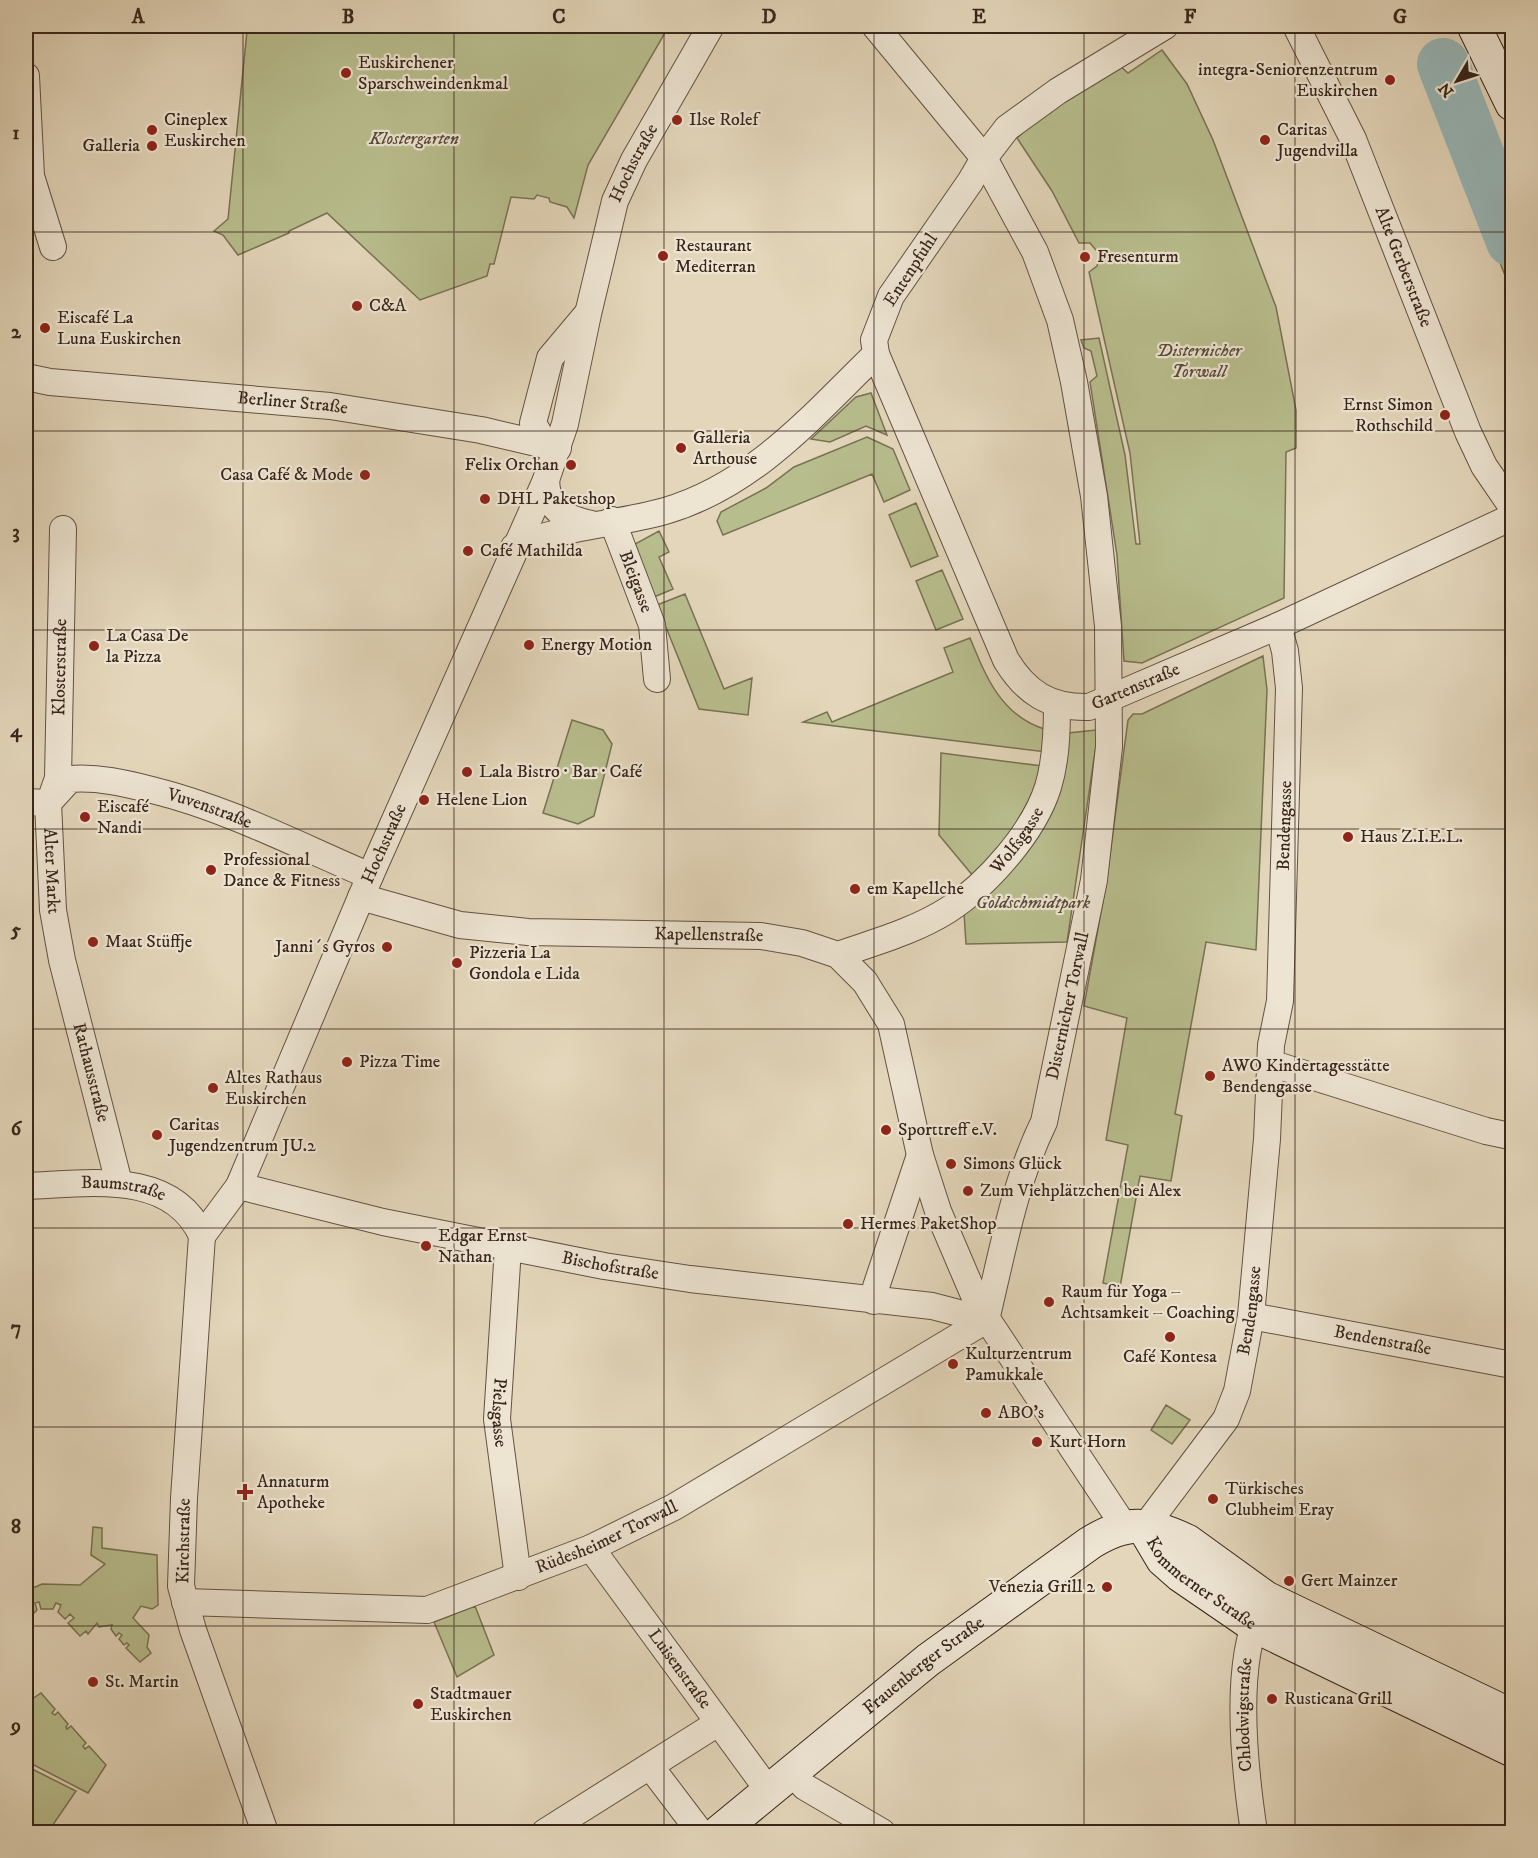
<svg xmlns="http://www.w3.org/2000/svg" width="1538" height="1858" font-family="'IM FELL DW Pica',serif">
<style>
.green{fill:#b8bd8d;stroke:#787254;stroke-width:1.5}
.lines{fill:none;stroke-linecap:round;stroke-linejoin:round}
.river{stroke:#98b7b8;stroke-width:52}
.street-casing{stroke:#635243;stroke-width:28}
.secondary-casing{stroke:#38261b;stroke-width:35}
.street{stroke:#ede4d2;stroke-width:26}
.secondary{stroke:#ede4d2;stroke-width:33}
.grid{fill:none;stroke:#38261b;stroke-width:1.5;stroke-opacity:0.55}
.poi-dot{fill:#8f2418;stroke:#ede4d2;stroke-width:2}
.labels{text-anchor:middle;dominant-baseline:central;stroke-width:4.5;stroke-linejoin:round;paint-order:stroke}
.poi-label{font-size:18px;fill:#38261b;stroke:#ede4d2;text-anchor:start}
.park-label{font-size:18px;font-style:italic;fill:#584c38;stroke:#ede4d2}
.street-label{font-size:18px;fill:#38261b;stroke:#ede4d2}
.neatline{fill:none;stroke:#38261b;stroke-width:2}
.grid-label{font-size:20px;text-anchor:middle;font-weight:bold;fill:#38261b}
</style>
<rect width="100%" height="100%" fill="#e3d6ba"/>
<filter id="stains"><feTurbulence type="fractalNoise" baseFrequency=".00333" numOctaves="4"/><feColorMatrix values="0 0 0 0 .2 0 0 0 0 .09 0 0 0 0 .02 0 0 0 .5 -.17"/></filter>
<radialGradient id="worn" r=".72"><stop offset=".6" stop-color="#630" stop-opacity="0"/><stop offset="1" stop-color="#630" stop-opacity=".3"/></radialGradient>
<path class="green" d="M243 26H669L588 165 574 218 567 207 550 202 549 198 537 195 534 199 511 197 494 264H490L487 276 420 300 327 213 289 231V233L238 255 223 235 214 231 228 219 247 31Z
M1162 50 1187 84 1213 140 1276 307 1296 410V448L1286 452 1284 598 1142 663 1124 661 1117 555 1090 382 1097 376 1091 351 1084 348 1081 340 1099 338 1125 455 1136 544H1140L1130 453 1089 272 1097 266 1100 255 1090 243H1079L1052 191 1017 138 1035 121 1120 66 1128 73Z
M1456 59 1512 173V293L1424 71Z
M871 393 887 435 866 426 830 442 811 439 856 397Z
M867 437 893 449 910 490 884 502 872 474 723 535 717 521 721 512 766 488 794 467Z
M916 503 938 556 911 567 889 515Z
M659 531 669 552 659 557 673 589 654 597 635 544Z
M942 570 963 619 936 630 916 581Z
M685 594 724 689 752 678 748 715 699 709 657 605Z
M970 638C986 677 1001 715 1044 729L1046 752 803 722 827 712 832 722 953 672 944 648Z
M1263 656 1267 690 1256 950 1206 942 1175 1114 1182 1116 1171 1181 1140 1176 1120 1287 1103 1283 1128 1145 1106 1140 1127 1018 1084 1006 1106 885 1128 720 1133 714H1142Z
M572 720 603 730 612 744 594 816 578 824 543 813Z
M1096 730V745L1067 942 966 944 964 913 1068 733Z
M941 753 1042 766C1032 810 1002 843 974 877L939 835Z
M1166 1405 1190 1420 1172 1444 1151 1430Z
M93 1527 102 1528V1548L157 1555 158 1605 152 1609 141 1606 133 1618 149 1635 147 1647 151 1653 140 1662 126 1648 129 1645 127 1643 124 1645 119 1639 122 1635 119 1633 116 1636 111 1629 112 1625 99 1627 97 1623 88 1634 86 1631 80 1636 68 1623 74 1618 70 1614 65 1619 58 1612 61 1605 56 1603 53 1609H41L39 1602 35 1603 37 1610 29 1618 26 1617V1591L42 1584 80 1585 105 1564 91 1555Z
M475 1606 494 1655 457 1677 434 1622Z
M26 1691 32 1699 41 1693 55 1709 52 1713 55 1715 58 1712 68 1724 66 1727 67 1729 71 1726 86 1743 83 1746 85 1749 89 1746 106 1765 88 1793 32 1764 26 1772Z
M34 1770 76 1791 48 1832H26V1777Z"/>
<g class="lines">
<path class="river" d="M1443 64 1512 241"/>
<g class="street-casing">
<g id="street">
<path d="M875 26 984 158 1035 252 1060 320 1074 382 1094 496 1108 626 1109 747 1094 880 1044 1122C1014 1183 1002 1254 986 1320"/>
<path id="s1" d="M1165 26 1058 91 1007 128 984 158 970 182 891 296 874 340 876 354 1006 660C1026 693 1050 708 1089 707L1278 626 1512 517"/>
<path id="s2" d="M1296 26 1353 139 1468 432 1484 466 1512 507"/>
<path d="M26 76 31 176 53 247"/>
<path id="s3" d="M26 377 50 382 330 406 481 430 558 448"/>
<path d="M557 448 542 439 533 423 550 358 587 314"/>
<path d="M546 480C547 510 564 518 591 524"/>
<path id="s4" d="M612 520 652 625 657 679"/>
<path d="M514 547C563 526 615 525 665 511 754 485 812 416 876 354"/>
<path id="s5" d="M51 798 58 778 63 529"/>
<path id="s6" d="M26 802 48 803 53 910 62 960 119 1183"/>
<path id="s7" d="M48 803 70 779C99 777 124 783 152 790 229 809 297 845 370 876"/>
<path id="s8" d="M361 897 460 925 528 932 761 936 802 943 838 955 865 982 891 1024 920 1155 938 1211 979 1307 1124 1526"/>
<path id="s9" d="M838 955C875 942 915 931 948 910 987 885 1034 832 1048 787 1056 761 1057 733 1057 705"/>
<path d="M1270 1063 1486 1131 1510 1136"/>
<path id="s10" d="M26 1186C85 1184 172 1168 202 1236L184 1498 181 1586 193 1630 265 1832"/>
<path id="s11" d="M239 1186 383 1222 604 1266 690 1279 932 1306 986 1320"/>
<path id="s12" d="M202 1236 239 1186 370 876 546 480 565 424 588 314 615 201 634 160 711 26"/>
<path id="s13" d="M508 1248 497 1419 518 1577"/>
<path d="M874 1301 876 1287 920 1155"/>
<path id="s14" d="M1251 1316 1512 1365"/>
<path id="s15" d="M1144 1528 1226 1419 1237 1391 1251 1316 1267 1139 1271 1045 1280 1001 1289 688 1285 651 1278 626"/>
<path id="s16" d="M591 1548 768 1790"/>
<path id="s17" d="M185 1602 427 1610 591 1548 674 1507 986 1320"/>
<path d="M650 1766 700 1832"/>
<path d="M791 1772 805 1787 882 1832"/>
<path d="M545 1832 718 1723"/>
<path id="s18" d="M1254 1832C1245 1772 1233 1666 1260 1611"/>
</g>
</g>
<g class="secondary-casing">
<g id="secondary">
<path d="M1474 26 1512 104"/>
<path id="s19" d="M1144 1528 1163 1560 1180 1575 1253 1625 1512 1750"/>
<path id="s20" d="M719 1832 928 1660 1090 1543C1127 1520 1147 1522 1187 1541L1266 1598 1512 1716"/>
</g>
</g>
<use href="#street" class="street"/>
<use href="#secondary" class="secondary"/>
</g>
<path class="grid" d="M243 26V1832M454 26V1832M664 26V1832M874 26V1832M1084 26V1832M1295 26V1832M26 232H1512M26 431H1512M26 630H1512M26 829H1512M26 1029H1512M26 1228H1512M26 1427H1512M26 1626H1512"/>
<g class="poi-dot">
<circle cx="346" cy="73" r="6"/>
<circle cx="1390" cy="80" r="6"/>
<circle cx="677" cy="120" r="6"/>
<circle cx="152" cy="130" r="6"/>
<circle cx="1265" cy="140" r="6"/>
<circle cx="152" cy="146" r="6"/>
<circle cx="663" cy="256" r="6"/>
<circle cx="1085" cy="257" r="6"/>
<circle cx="357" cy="306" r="6"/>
<circle cx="45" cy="328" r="6"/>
<circle cx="1445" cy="415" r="6"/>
<circle cx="681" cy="448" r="6"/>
<circle cx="571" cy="465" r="6"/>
<circle cx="365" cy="475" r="6"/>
<circle cx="485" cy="499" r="6"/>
<circle cx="468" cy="551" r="6"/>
<circle cx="529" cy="645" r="6"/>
<circle cx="94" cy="646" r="6"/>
<circle cx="467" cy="772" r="6"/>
<circle cx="424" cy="800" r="6"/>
<circle cx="85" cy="817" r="6"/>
<circle cx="1348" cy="837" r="6"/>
<circle cx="211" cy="870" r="6"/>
<circle cx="855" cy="889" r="6"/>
<circle cx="93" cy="942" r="6"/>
<circle cx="387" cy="947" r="6"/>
<circle cx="457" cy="963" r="6"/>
<circle cx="347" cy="1062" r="6"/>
<circle cx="1210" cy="1076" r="6"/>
<circle cx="213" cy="1088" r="6"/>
<circle cx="886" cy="1130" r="6"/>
<circle cx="157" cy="1135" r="6"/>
<circle cx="951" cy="1164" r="6"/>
<circle cx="968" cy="1191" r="6"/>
<circle cx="848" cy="1224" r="6"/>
<circle cx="426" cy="1246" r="6"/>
<circle cx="1049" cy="1302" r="6"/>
<circle cx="1170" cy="1337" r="6"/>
<circle cx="953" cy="1364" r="6"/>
<circle cx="986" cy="1413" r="6"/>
<circle cx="1037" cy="1442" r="6"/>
<path d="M242 1483h6v6h6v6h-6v6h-6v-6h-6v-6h6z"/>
<circle cx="1213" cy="1499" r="6"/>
<circle cx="1289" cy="1581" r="6"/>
<circle cx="1107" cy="1587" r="6"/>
<circle cx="93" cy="1682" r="6"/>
<circle cx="1272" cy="1699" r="6"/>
<circle cx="418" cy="1704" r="6"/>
</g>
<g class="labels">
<g class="poi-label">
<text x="358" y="63">Euskirchener<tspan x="358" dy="21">Sparschweindenkmal</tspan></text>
<text x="1378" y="70" text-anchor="end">integra-Seniorenzentrum<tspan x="1378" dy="21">Euskirchen</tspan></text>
<text x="164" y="120">Cineplex<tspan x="164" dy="21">Euskirchen</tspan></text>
<text x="689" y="120">Ilse Rolef</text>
<text x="1277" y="130">Caritas<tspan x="1277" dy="21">Jugendvilla</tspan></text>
<text x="140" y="146" text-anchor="end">Galleria</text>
<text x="675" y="246">Restaurant<tspan x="675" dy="21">Mediterran</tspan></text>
<text x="1097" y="257">Fresenturm</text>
<text x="369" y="306">C&amp;A</text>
<text x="57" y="318">Eiscafé La<tspan x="57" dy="21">Luna Euskirchen</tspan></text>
<text x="1433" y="405" text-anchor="end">Ernst Simon<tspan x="1433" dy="21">Rothschild</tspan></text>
<text x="693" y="438">Galleria<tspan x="693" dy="21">Arthouse</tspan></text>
<text x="559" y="465" text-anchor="end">Felix Orchan</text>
<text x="353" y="475" text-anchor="end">Casa Café &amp; Mode</text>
<text x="497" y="499">DHL Paketshop</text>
<text x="480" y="551">Café Mathilda</text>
<text x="106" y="636">La Casa De<tspan x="106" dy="21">la Pizza</tspan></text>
<text x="541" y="645">Energy Motion</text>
<text x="479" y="772">Lala Bistro · Bar · Café</text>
<text x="436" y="800">Helene Lion</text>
<text x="97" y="807">Eiscafé<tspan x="97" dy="21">Nandi</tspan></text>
<text x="1360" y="837">Haus Z.I.E.L.</text>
<text x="223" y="860">Professional<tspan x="223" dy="21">Dance &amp; Fitness</tspan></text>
<text x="867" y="889">em Kapellche</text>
<text x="105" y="942">Maat Stüffje</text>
<text x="375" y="947" text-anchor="end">Janni´s Gyros</text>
<text x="469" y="953">Pizzeria La<tspan x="469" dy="21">Gondola e Lida</tspan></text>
<text x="359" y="1062">Pizza Time</text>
<text x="1222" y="1066">AWO Kindertagesstätte<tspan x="1222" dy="21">Bendengasse</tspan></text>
<text x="225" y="1078">Altes Rathaus<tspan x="225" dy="21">Euskirchen</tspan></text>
<text x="169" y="1125">Caritas<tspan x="169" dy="21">Jugendzentrum JU.2</tspan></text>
<text x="898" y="1130">Sporttreff e.V.</text>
<text x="963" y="1164">Simons Glück</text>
<text x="980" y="1191">Zum Viehplätzchen bei Alex</text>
<text x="860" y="1224">Hermes PaketShop</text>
<text x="438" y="1236">Edgar Ernst<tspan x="438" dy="21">Nathan</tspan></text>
<text x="1061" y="1292">Raum für Yoga –<tspan x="1061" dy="21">Achtsamkeit – Coaching</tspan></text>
<text x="965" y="1354">Kulturzentrum<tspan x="965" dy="21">Pamukkale</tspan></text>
<text x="1170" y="1357" text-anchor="middle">Café Kontesa</text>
<text x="998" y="1413">ABO's</text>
<text x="1049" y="1442">Kurt Horn</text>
<text x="257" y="1482">Annaturm<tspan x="257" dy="21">Apotheke</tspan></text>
<text x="1225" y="1489">Türkisches<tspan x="1225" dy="21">Clubheim Eray</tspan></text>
<text x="1301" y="1581">Gert Mainzer</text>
<text x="1095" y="1587" text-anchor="end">Venezia Grill 2</text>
<text x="105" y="1682">St. Martin</text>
<text x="430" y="1694">Stadtmauer<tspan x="430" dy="21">Euskirchen</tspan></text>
<text x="1284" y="1699">Rusticana Grill</text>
</g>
<g class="park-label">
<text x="414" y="139">Klostergarten</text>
<text x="1199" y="351">Disternicher<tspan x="1199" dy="21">Torwall</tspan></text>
<text x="1033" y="903">Goldschmidtpark</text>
</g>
<g class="street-label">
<text stroke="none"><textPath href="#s12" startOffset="1162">Hochstraße</textPath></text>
<text stroke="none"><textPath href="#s2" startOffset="264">Alte Gerberstraße</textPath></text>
<text transform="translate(911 270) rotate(-57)">Entenpfuhl</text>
<text stroke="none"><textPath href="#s3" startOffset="268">Berliner Straße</textPath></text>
<text stroke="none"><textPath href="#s4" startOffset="66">Bleigasse</textPath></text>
<text stroke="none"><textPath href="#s5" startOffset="132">Klosterstraße</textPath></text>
<text stroke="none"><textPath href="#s1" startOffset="938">Gartenstraße</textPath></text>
<text stroke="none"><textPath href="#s7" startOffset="176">Vuvenstraße</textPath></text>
<text stroke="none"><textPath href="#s15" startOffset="735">Bendengasse</textPath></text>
<text stroke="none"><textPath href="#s9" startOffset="218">Wolfsgasse</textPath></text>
<text stroke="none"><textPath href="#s12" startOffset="434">Hochstraße</textPath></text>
<text stroke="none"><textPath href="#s6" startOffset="90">Alter Markt</textPath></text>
<text stroke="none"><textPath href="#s8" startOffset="352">Kapellenstraße</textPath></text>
<text transform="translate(1068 1006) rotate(-78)">Disternicher Torwall</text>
<text stroke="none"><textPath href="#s6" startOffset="296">Rathausstraße</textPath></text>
<text stroke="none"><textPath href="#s10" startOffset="98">Baumstraße</textPath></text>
<text stroke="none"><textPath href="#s11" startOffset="380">Bischofstraße</textPath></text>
<text stroke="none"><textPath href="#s15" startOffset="248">Bendengasse</textPath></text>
<text stroke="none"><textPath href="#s14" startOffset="134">Bendenstraße</textPath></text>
<text stroke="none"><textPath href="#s13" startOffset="165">Pielsgasse</textPath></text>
<text stroke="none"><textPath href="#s17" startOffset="436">Rüdesheimer Torwall</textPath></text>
<text transform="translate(184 1541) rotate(-89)">Kirchstraße</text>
<text stroke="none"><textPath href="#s19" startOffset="81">Kommerner Straße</textPath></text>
<text stroke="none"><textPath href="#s20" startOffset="264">Frauenberger Straße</textPath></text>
<text stroke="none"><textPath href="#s16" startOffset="150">Luisenstraße</textPath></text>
<text stroke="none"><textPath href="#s18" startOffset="118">Chlodwigstraße</textPath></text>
</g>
</g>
<rect width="1538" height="1858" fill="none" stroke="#e3d6ba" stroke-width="66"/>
<g transform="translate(1457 81) rotate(231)" stroke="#ede4d2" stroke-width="4.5" paint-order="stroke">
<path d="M0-4.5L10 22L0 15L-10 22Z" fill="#38261b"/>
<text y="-9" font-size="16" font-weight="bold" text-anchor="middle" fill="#38261b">N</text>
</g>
<rect x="33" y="33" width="1472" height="1792" class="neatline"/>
<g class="grid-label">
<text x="138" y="23">A</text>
<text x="348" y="23">B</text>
<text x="559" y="23">C</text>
<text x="769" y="23">D</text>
<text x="979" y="23">E</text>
<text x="1190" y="23">F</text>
<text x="1400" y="23">G</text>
<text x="16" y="139">1</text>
<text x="16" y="338">2</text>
<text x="16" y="538">3</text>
<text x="16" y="737">4</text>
<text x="16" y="936">5</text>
<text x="16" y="1135">6</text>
<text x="16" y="1334">7</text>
<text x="16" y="1533">8</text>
<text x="16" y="1732">9</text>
</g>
<rect width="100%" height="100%" filter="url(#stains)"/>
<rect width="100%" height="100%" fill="url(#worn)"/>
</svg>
